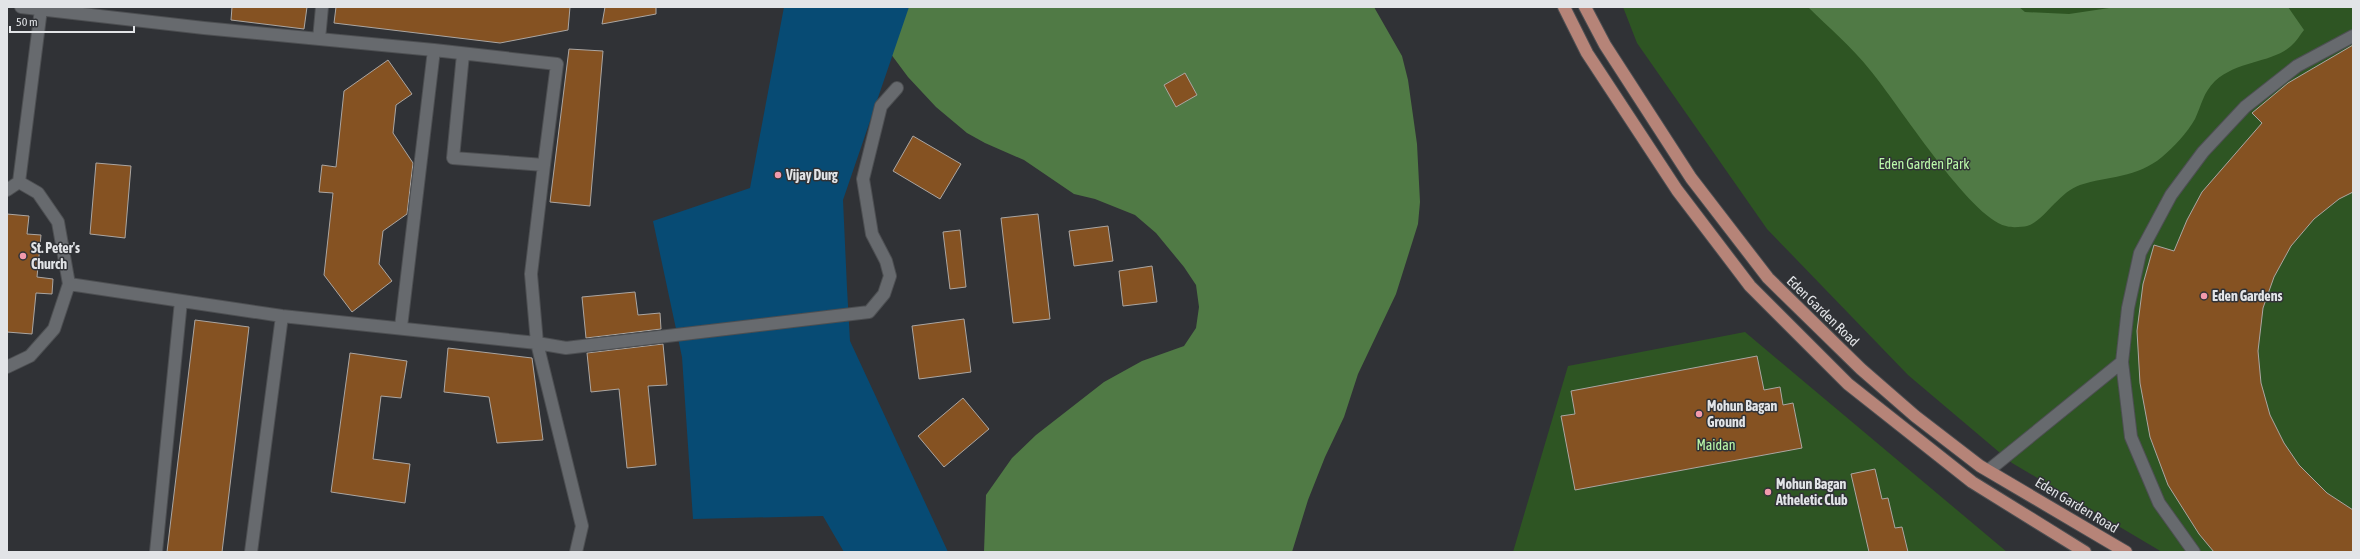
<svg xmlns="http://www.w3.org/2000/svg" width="2360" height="559" font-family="'Asap Condensed',sans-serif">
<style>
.green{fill:#2e5523}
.forest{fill:#507a45}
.water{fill:#074b74}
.building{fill:#855222;stroke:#aba6a2}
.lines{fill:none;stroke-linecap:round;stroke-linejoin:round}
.minor-casing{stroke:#4d4f52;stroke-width:14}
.major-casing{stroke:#4d4f52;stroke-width:14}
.minor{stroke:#676a6e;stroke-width:12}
.major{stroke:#b68478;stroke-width:12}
.poi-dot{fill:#f29aad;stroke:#303236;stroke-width:1.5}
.labels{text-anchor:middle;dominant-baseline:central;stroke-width:3;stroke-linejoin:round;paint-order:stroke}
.park-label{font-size:14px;fill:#baf8a9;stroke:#303236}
.poi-label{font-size:14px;font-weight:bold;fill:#e2e4e7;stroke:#303236;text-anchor:start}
.street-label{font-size:14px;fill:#e2e4e7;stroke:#303236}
</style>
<rect width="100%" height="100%" fill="#303236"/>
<path class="green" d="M1623 7H2353V552H2162L2012 463 1908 375 1767 229 1637 43Z
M1745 332 2007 552H1513L1568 366Z"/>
<path class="forest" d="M860 7H1374L1402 56 1408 80 1417 144 1420 202 1418 224 1396 294 1358 374 1344 417 1325 457 1308 500 1292 552H984L986 495 1012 458 1036 435 1104 382 1142 361 1184 346 1196 328 1199 307 1196 285 1184 267 1156 233 1135 215 1095 199 1074 194 1024 160 985 143 967 133 936 107 908 77 870 26Z
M1808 7H2019L2025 12 2069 14 2116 7H2288L2304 30C2300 35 2296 42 2291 46 2272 63 2238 60 2215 81 2203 93 2202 104 2195 119 2187 133 2174 147 2162 157 2137 178 2108 176 2080 185 2059 192 2043 222 2027 226 2022 227 2011 228 2006 226 1970 218 1897 102 1870 70 1852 47 1829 28 1808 7Z"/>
<path class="water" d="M784 7H909L843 200 847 288 850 341 948 552H844L823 516 693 519 682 357 653 221 750 188Z"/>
<path class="building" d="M232 7H307L304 29 231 20Z
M336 7H570L568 30 500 43 334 23Z
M605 7H656V14L602 24Z
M2353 45V192L2339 199 2314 219 2291 246 2274 277 2263 308 2258 351 2261 383 2270 415 2284 443 2299 465 2327 493 2353 510V552H2214L2199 534 2168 485 2150 437 2140 383 2137 331 2143 284 2154 245 2174 251 2187 220 2202 192 2262 123 2252 113 2288 83Z
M569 49 603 51 590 206 550 202Z
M388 60 412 94 396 105 393 133 413 163 407 214 383 231 379 264 392 281 352 312 324 275 333 193 319 192 322 165 336 167 344 91Z
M1185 73 1197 95 1176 107 1164 85Z
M913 136 961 164 940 199 893 171Z
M96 163 131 166 125 238 90 234Z
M7 214 29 216 27 234 41 235 37 277 53 279 52 294 36 293 32 334 7 332Z
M1038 214 1050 319 1013 323 1001 218Z
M1108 226 1113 261 1074 266 1069 231Z
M960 230 966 287 950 289 943 232Z
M1152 266 1157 302 1123 306 1119 271Z
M635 292 638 315 660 313 661 329 586 338 582 297Z
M964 319 971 372 919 379 912 326Z
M195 320 249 327 222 552H167Z
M663 344 667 385 648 386 656 465 627 468 619 389 591 392 587 353Z
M448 348 532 358 543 440 497 443 489 397 444 392Z
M350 353 407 361 401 398 381 396 373 459 410 464 405 503 331 492Z
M1757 356 1764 390 1780 387 1783 405 1793 403 1802 448 1575 490 1561 416 1575 414 1571 391Z
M963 398 989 429 944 467 918 436Z
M1875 469 1882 499 1888 498 1895 528 1902 527 1908 552H1869L1851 474Z"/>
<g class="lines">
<g class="minor-casing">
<path id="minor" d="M21 7 204 28 434 50 401 327
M319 39 322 7
M434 50 557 64 544 165 453 158 463 54
M544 165 531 274 537 343 582 526 576 552
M7 190 19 182 41 9
M69 284 282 316 537 343 566 348 869 312 884 294 890 276 886 261 872 234 863 179 881 106 897 88
M7 367 30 356 54 329 69 284 58 222 38 193 19 182
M1989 470 2122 362
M156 552 181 301
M251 552 282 316
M2194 552 2159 503 2131 437 2122 362 2128 308 2140 253 2171 195 2203 152 2245 107 2297 66 2353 36"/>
</g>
<g class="major-casing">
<path id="major" d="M1564 7 1587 53 1677 190 1750 286 1848 384 1972 482 2085 552
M1585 7 1605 45 1691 178 1768 278 1861 369 1915 416 1980 466 2126 552"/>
</g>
<use href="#minor" class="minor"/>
<use href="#major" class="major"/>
</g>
<g class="poi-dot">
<circle cx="778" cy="175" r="4"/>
<circle cx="23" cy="256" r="4"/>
<circle cx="2204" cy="296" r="4"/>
<circle cx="1699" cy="414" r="4"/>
<circle cx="1768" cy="492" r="4"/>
</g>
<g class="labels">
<g class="park-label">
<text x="1924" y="164">Eden Garden Park</text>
<text x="1716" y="445">Maidan</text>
</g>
<g class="poi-label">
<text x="786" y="175">Vijay Durg</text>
<text x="31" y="248">St. Peter's<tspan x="31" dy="16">Church</tspan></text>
<text x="2212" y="296">Eden Gardens</text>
<text x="1707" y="406">Mohun Bagan<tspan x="1707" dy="16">Ground</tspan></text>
<text x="1776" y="484">Mohun Bagan<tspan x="1776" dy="16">Atheletic Club</tspan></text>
</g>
<g class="street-label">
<text transform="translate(1823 311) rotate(44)">Eden Garden Road</text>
<text transform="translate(2077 505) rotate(31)">Eden Garden Road</text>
</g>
</g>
<rect width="2360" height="559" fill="none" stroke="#e2e4e7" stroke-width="16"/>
<path d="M10 26v6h124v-6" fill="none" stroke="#e2e4e7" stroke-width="2"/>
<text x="16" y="26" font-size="12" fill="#e2e4e7" stroke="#303236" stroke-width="3" paint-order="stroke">50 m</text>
</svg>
